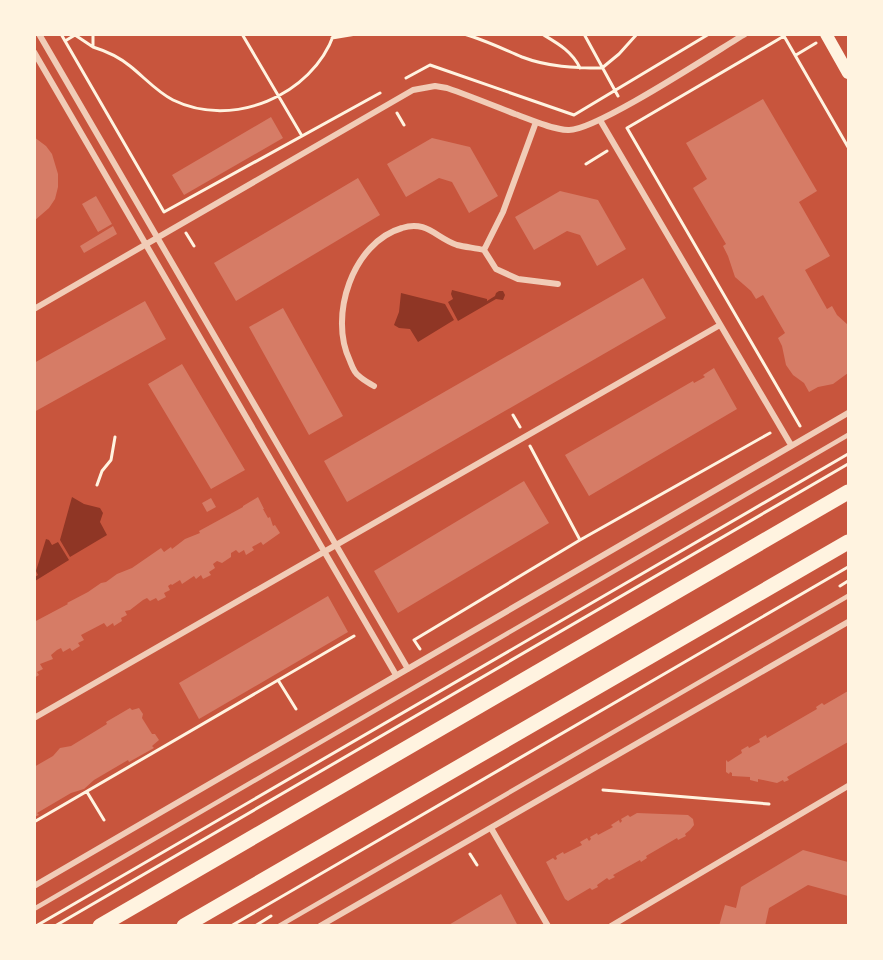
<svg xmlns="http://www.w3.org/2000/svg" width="883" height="960" font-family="Arial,sans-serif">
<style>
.water{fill:#8f3625}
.building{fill:#d67c66}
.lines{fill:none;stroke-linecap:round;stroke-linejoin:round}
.path{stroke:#fff3e0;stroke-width:3}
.service{stroke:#f1ccb7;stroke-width:4.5}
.minor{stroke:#f1ccb7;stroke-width:6}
.secondary{stroke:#fff3e0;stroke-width:12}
.primary{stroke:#fff3e0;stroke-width:15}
</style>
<rect width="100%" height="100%" fill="#c8553d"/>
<path class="water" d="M452 290 487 299V301L495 296 496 293 499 291H503L505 295 503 300 496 299 458 321 448 302 453 299 451 294Z
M401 293 445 304 454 320 418 342 410 329 399 328 394 325 399 312Z
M72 497 84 504 100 508 103 513 100 522 107 535 70 557 60 540Z
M46 539 49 540 52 545 58 542 69 560 35 581V577L38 575 36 571Z"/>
<path class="building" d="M763 99 817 191 799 202 830 256 805 270 827 309 832 306 837 315 848 325V373L833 384 818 387 809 392 804 383 793 375 786 365 782 346 778 338 785 333 763 295 756 299 751 291 735 277 728 256 723 246 726 244 693 188 707 179 686 143Z
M271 117 283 138 184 195 172 175Z
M34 137 46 146 52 154 58 174V187L55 199 49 208 34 221Z
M432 138 470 147 498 196 469 213 452 182 439 178 406 197 387 164Z
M358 178 380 215 236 301 214 263Z
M560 191 598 200 626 249 597 266 580 235 567 231 534 250 515 217Z
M96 196 112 224 98 232 82 204Z
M113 226 117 234 84 253 80 246Z
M643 278 666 318 347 502 324 461Z
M145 301 166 339 34 412V363Z
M283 308 343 416 309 435 249 327Z
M182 364 245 470 211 489 148 384Z
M714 368 737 409 589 496 565 455 693 381 694 383 705 377 703 375Z
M524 481 549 523 398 613 374 571Z
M258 497 264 509H263L268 518 270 517 273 526 275 525 280 533 263 545 261 542 252 547 254 550 246 555 244 550 239 553 236 550 231 553V557L222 563 217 561 213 564 215 568 209 572 211 575 203 579 201 575 196 579 194 576 182 584 180 580 172 585 171 584 168 586 170 590 164 593 166 597 158 601 156 598 150 601 147 598 143 600 130 610 125 611 127 615 121 618 122 621 114 626 113 623 107 627 104 623 81 635 84 640 78 643 80 646 72 651 70 648 63 652 61 648 57 650 51 655 53 659 40 664 43 669 37 672 39 675 34 678V622L68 604 67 603 88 592 101 583 106 582 117 574 132 568 161 548 164 552 171 547 172 549 185 539 200 533 199 531 243 507V506Z
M211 498 216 507 207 512 202 503Z
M328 596 348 632 199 719 179 683Z
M848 691V742L787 777 789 780 784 782 783 780 777 783 758 779V782L750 780V777L732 776V773L730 772 729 774 726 772V760L728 762 742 753 741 750 748 746 749 748 760 742 759 739 766 735 767 738 817 709 816 707 822 703 824 705Z
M130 708 132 710 139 708 143 714 142 718 152 734H155L159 740 152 746 154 748 129 762 128 760 94 780 84 789 71 793 37 813 39 815 34 817V767L53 756 60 748 71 746 94 732 107 724 106 722Z
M637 813 688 815 693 819 694 825 690 830 685 834 686 836 678 840 677 838 646 856 647 858 641 862 640 860 613 875 615 877 609 880 607 878 597 885 598 887 592 890 590 888 568 901 565 899 546 862 553 858 555 860 557 859 556 856 563 852 564 854 582 845 580 842 587 838 589 841 591 839 590 837 597 833 598 835 613 827 611 825 619 820 620 823 622 821 621 819 628 815 630 817Z
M803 850 848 862V896L808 885 769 908 765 926H719L725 905 736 908 741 887Z
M501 894 518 926H447Z"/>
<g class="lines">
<path class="path" d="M61 34 164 212 380 93
M242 34 302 136
M464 34C485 40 503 49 522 57 548 67 575 68 602 68L619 54 637 34
M542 34C557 43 572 51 580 68
M584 34 618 96
M75 35 93 47V34
M784 36 627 128 800 426
M784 36 848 147
M332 38 356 34
M65 41 75 35
M93 47C106 51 119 57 130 66 144 77 157 92 173 100 232 129 312 96 334 34
M796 55 816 43
M406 78 430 65 574 115 709 34
M397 113 404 125
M586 164 607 151
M186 233 194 246
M513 415 520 427
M530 446 580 540
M97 485 102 471 111 460 115 437
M840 586 848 581
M420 649 414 640 580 540 770 433
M278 680 296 709
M603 790 769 804
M87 792 104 820
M34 822 354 636
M470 854 477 865
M36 926 848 454
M55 926 848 464
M231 926 848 567
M255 926 271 916"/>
<path class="service" d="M34 909 848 435
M279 926 848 596"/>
<path class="minor" d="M39 34 408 669
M34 52 396 675
M600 120 791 445
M484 250 503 212 536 122
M34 309 413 90 435 86 447 88C470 96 492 105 515 114 532 120 550 129 568 130 594 132 715 52 745 34
M374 386C369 383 363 380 359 376 354 373 352 366 350 361 328 316 353 242 402 228 427 220 436 238 457 245 465 247 475 248 484 250L496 269 518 279 558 284
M34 718 720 325
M491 828 548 926
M34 886 848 413
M320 926 848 622
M611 926 848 786"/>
<path class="secondary" d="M826 34 848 73"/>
<path class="primary" d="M100 926 848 492
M184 926 848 542"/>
</g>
<rect width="883" height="960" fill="none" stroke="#fff3e0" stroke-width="72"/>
</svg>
